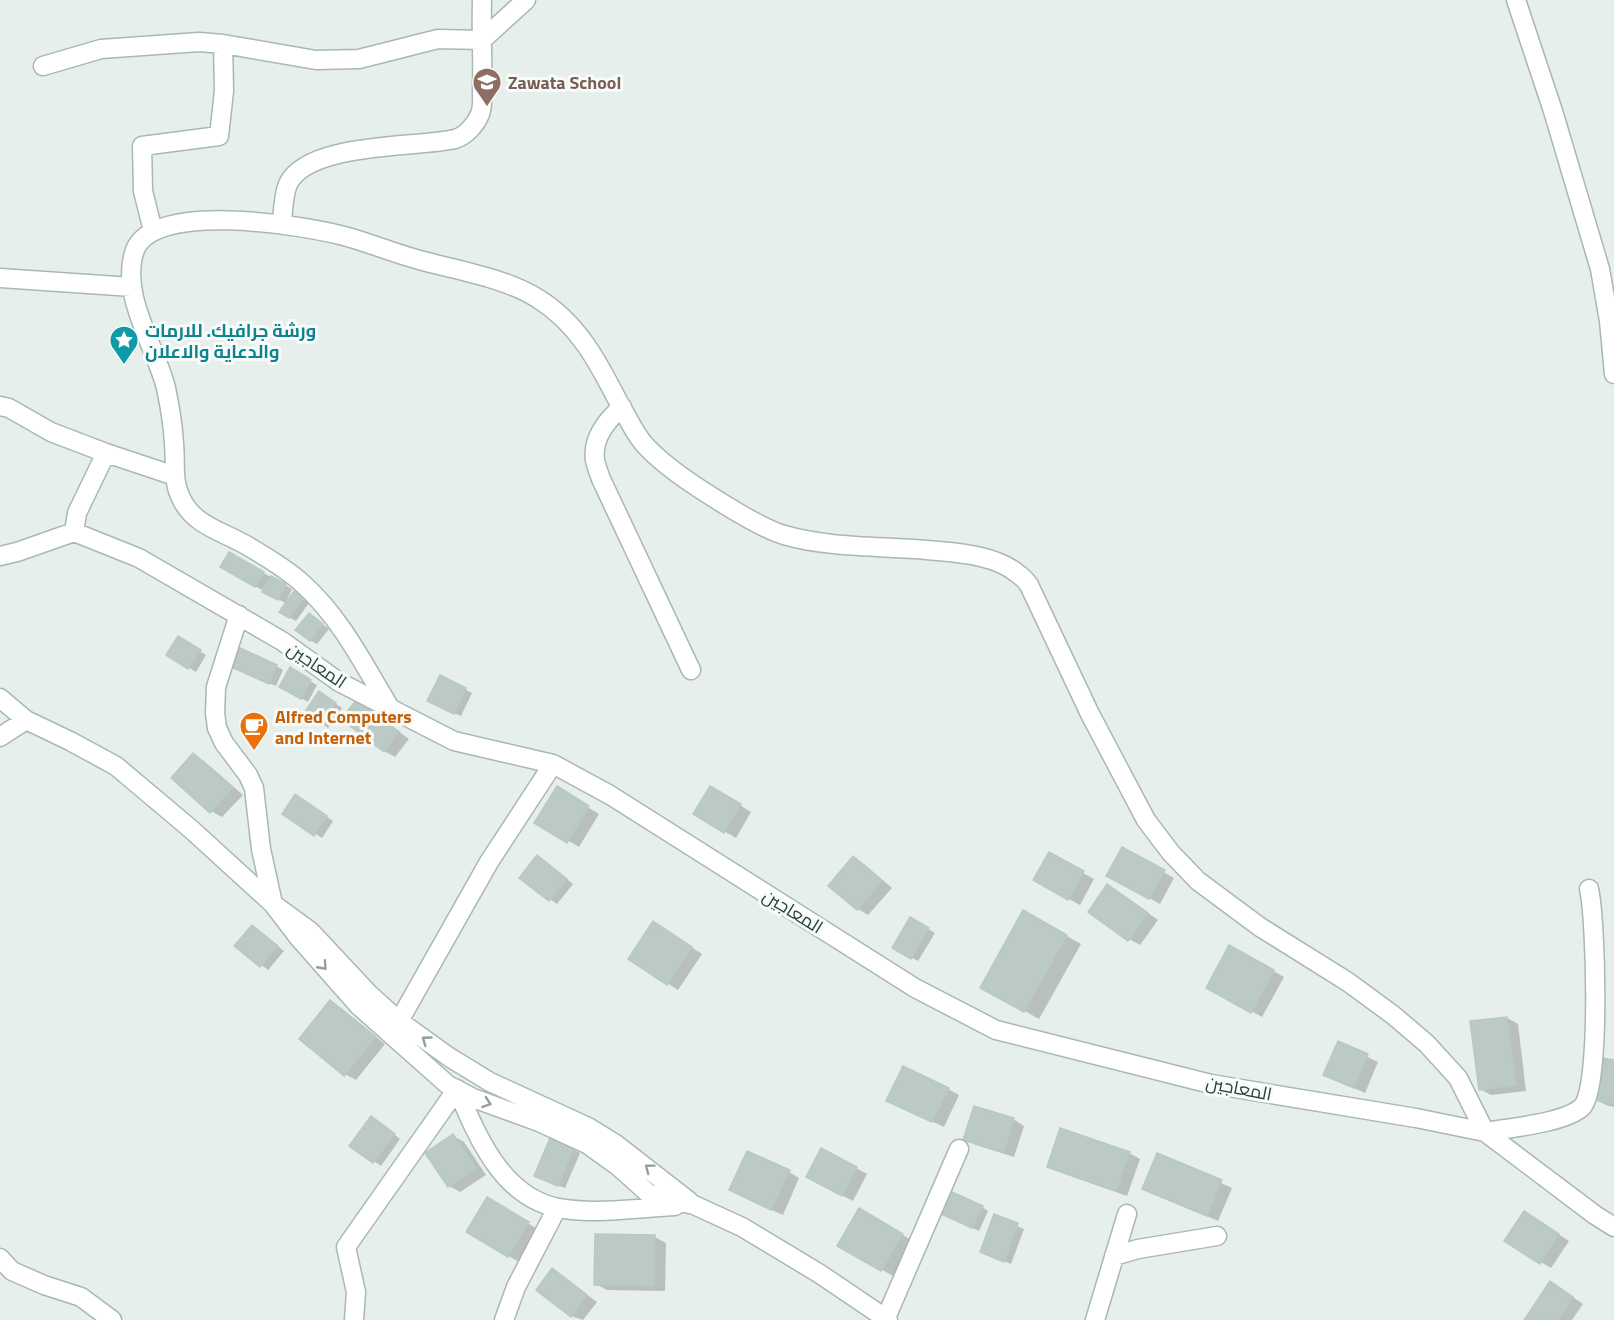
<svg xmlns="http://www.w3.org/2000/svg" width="1614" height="1320" font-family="'Titillium Web',Cairo,sans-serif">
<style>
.shadow{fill:#0003}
.building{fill:#bbcac4;stroke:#b8c9c2;stroke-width:1.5}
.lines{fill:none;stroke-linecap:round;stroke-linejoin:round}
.minor-casing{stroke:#a8b8b2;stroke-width:21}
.tertiary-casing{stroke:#a8b8b2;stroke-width:21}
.minor{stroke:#fff;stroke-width:18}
.tertiary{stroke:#fff;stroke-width:18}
.oneway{stroke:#92a09c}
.labels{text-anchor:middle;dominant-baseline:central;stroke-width:6;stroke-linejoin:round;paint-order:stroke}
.education-label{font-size:18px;font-weight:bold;fill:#785e54;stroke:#f7fbf9;text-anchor:start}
.culture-label{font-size:18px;font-weight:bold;fill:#0d838f;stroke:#f7fbf9;text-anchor:start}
.street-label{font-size:18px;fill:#24423a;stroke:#f7fbf9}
.food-label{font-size:18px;font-weight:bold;fill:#c56008;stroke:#f7fbf9;text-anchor:start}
</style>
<rect width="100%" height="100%" fill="#e6efeb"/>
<path class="shadow" d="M230 554 292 589 286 602 288 603 294 593 309 603 296 621 289 617 287 604 271 595 269 583 267 582 262 590 222 566Z
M316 619 329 629 317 644 310 640Z
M179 638 206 655 196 672 168 655Z
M276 666 283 670 276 686 238 670Z
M290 670 317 685 308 702 281 686Z
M440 677 472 693 461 716 436 704Z
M326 697 342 708 328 728 306 713Z
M357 701 409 739 395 757 384 751Z
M194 755 204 761 243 795 222 817 211 811Z
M711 788 751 812 736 838 695 814Z
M557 789 599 814 579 847 537 822Z
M302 800 333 821 322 838 284 813Z
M1122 849 1174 878 1160 904 1108 875Z
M1049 854 1094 879 1080 905 1035 880Z
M854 858 864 864 892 888 868 915 858 909 830 886Z
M544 861 573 884 557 904 521 878Z
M1118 892 1158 920 1140 945 1129 939Z
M1024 912 1081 944 1039 1019 982 987Z
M911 919 935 933 918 961 894 948Z
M252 926 284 951 268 970 236 946Z
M664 929 702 954 678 990 630 959Z
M1230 947 1284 977 1262 1017 1208 987Z
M330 1002 341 1008 385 1044 356 1080 345 1074Z
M1507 1018 1518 1024 1526 1091 1491 1095 1480 1089Z
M1338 1043 1378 1062 1365 1093 1336 1080Z
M1614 1062V1107L1606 1105 1595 1099Z
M948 1089 959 1095 944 1127 899 1106Z
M1013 1119 1024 1126 1014 1157 976 1145 965 1139Z
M378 1122 400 1139 381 1166 351 1145Z
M453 1136 464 1142 486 1175 460 1192 449 1186 427 1154Z
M573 1149 580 1153 565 1188 542 1179Z
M822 1150 867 1174 853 1201 818 1183Z
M1129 1153 1140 1159 1127 1196 1059 1172 1048 1166Z
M1158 1155 1232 1188 1218 1221 1144 1188Z
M789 1172 799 1178 783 1215 741 1196Z
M488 1199 539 1230 519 1262 468 1232Z
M982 1207 988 1211 979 1231 950 1217Z
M860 1210 913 1241 893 1276 839 1245Z
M995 1216 1024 1229 1011 1264 982 1252Z
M1535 1219 1569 1241 1551 1268 1541 1262Z
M655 1237 666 1243 665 1291 607 1290 596 1284Z
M553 1270 597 1302 583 1320 571 1316Z
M1561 1289 1583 1304 1572 1320H1525Z"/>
<path class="building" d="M229 552 264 572 255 587 220 567Z
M271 576 286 584 278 600 262 592Z
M294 591 303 598 289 618 279 612Z
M309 613 323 624 310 641 295 630Z
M178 636 201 650 188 669 166 655Z
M238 647 277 665 269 684 229 666Z
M290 667 311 680 301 699 279 687Z
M440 675 466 688 454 714 427 701Z
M319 691 336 703 321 725 304 713Z
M357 699 399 732 384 752 341 719Z
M193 753 233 788 210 813 171 778Z
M557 786 589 806 567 843 534 823Z
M710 786 741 804 724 833 693 814Z
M295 794 327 816 314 836 282 814Z
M1122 847 1165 870 1149 899 1106 876Z
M1049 852 1084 871 1068 900 1033 880Z
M537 855 567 879 549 901 519 878Z
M853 856 882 881 857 910 828 886Z
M1107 884 1148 913 1128 941 1088 912Z
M1023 910 1067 935 1024 1012 980 988Z
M910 917 929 928 911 959 892 948Z
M653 921 692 947 667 985 628 959Z
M252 925 278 946 260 967 234 946Z
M1229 945 1274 970 1251 1013 1206 988Z
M330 1000 376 1037 344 1076 299 1039Z
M1507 1017 1516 1085 1479 1090 1470 1021Z
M1338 1041 1368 1054 1354 1088 1323 1075Z
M1602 1058 1614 1060V1104L1594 1100Z
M903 1066 949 1088 932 1122 886 1101Z
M974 1106 1014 1118 1004 1152 963 1140Z
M371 1116 395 1134 373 1163 349 1146Z
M1060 1128 1130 1152 1116 1191 1047 1167Z
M453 1134 476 1168 448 1187 425 1153Z
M550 1138 574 1148 558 1186 534 1176Z
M821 1148 857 1167 842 1196 806 1177Z
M747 1151 790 1170 771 1210 729 1190Z
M1157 1153 1222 1180 1207 1216 1142 1189Z
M952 1192 983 1206 972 1228 941 1214Z
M487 1197 529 1222 508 1257 466 1232Z
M859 1208 903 1234 881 1271 837 1246Z
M1524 1211 1559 1234 1540 1264 1504 1241Z
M994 1214 1018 1223 1004 1262 980 1252Z
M595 1234 655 1235 654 1286 594 1285Z
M552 1268 587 1295 571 1317 536 1290Z
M1550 1281 1573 1297 1558 1320H1524Z"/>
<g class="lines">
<g class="minor-casing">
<path id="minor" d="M43 66 101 49 199 42 223 44
M282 224C283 211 283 196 288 184 308 142 416 148 455 139 466 136 476 124 480 114 483 107 482 98 482 91 483 61 481 31 482 0
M153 231 143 191 142 146 219 136 224 91 223 44 316 60 359 59 438 39 482 40 526 0
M0 278 132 287
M0 406 9 408 51 432 106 453 175 476
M622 407C607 420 592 439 595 460 596 466 599 473 601 479L691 670
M74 532 77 513 106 453
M0 556 17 552 74 532 139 558 282 641 339 682 454 741 553 764 610 795 915 988 996 1030 1211 1084 1416 1118 1485 1132 1595 1215 1614 1227
M239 615 216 687 215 713 217 728 224 743 248 775 254 788 261 849 273 904 299 938 359 1006 448 1085 473 1098 539 1122 587 1144 619 1167 649 1194 694 1205 742 1227 820 1274 888 1320
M0 698 26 720 70 741 116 766 192 830 273 904 310 931 369 994 399 1021 449 1057 490 1082 588 1127 617 1145 689 1201
M390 708C364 665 341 618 303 584 288 570 268 558 251 548 226 532 194 527 181 498 172 481 176 462 174 444 173 425 170 407 166 388 156 347 119 294 135 250 154 201 299 225 340 235 365 241 390 252 416 259 454 270 503 277 537 298 578 323 598 362 619 403 627 416 634 433 644 444 660 462 680 476 700 489 720 502 762 529 784 535 829 548 880 546 927 550 956 553 995 554 1018 574 1023 577 1026 581 1029 585L1090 714 1146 820 1171 853 1198 881 1260 927 1348 982 1393 1015 1427 1044 1458 1078 1485 1132C1509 1128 1565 1123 1582 1107 1601 1090 1596 919 1589 889
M0 737 26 720
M394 1030 489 862 553 764
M457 1089C478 1138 504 1202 565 1209 600 1214 639 1208 675 1206
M1114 1256 1138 1249 1217 1236
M0 1258 12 1271 44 1285 81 1297 112 1320
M354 1320 356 1292 346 1247 457 1089
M504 1320 516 1287 557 1208
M885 1320 959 1149
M1095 1320 1127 1214"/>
</g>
<g class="tertiary-casing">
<path id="tertiary" d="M1516 0 1553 111 1600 269 1609 321 1614 374"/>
</g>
<use href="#minor" class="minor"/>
<use href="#tertiary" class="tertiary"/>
</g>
<defs><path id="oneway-chevron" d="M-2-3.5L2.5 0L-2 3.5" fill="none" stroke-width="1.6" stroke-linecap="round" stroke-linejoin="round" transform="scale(1.5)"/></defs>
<g class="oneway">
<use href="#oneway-chevron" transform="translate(323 966) rotate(48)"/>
<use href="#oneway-chevron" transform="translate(426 1040) rotate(-144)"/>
<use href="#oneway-chevron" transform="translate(487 1103) rotate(19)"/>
<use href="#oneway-chevron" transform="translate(649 1168) rotate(-143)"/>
</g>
<defs>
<g id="school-pin" transform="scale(1.5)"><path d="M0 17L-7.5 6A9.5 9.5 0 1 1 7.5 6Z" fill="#8d6e63" stroke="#f7fbf9"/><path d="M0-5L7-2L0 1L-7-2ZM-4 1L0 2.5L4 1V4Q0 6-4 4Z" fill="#fff"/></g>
<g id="sight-pin" transform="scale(1.5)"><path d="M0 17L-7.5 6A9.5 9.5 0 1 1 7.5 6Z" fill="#0f9aa8" stroke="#f7fbf9"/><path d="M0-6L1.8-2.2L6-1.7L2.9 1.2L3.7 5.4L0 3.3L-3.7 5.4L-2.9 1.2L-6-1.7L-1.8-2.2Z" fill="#fff"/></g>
<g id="cafe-pin" transform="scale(1.5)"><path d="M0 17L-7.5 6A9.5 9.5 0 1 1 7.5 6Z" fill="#e8710a" stroke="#f7fbf9"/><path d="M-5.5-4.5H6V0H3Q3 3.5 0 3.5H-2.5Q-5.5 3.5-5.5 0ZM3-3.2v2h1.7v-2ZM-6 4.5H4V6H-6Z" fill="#fff"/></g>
</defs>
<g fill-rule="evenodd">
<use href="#school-pin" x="487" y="82"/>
<use href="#sight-pin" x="124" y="340"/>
<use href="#cafe-pin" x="254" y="726"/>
</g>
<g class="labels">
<g class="education-label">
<text x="508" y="82">Zawata School</text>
</g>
<g class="culture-label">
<text x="145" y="330">ورشة جرافيك. للارمات<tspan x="145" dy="21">والدعاية والاعلان</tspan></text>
</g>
<g class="street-label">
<text transform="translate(317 665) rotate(34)">المعاجين</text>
<text transform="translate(793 911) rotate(32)">المعاجين</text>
<text transform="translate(1239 1088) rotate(11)">المعاجين</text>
</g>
<g class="food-label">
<text x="275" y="716">Alfred Computers<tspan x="275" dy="21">and Internet</tspan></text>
</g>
</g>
</svg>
